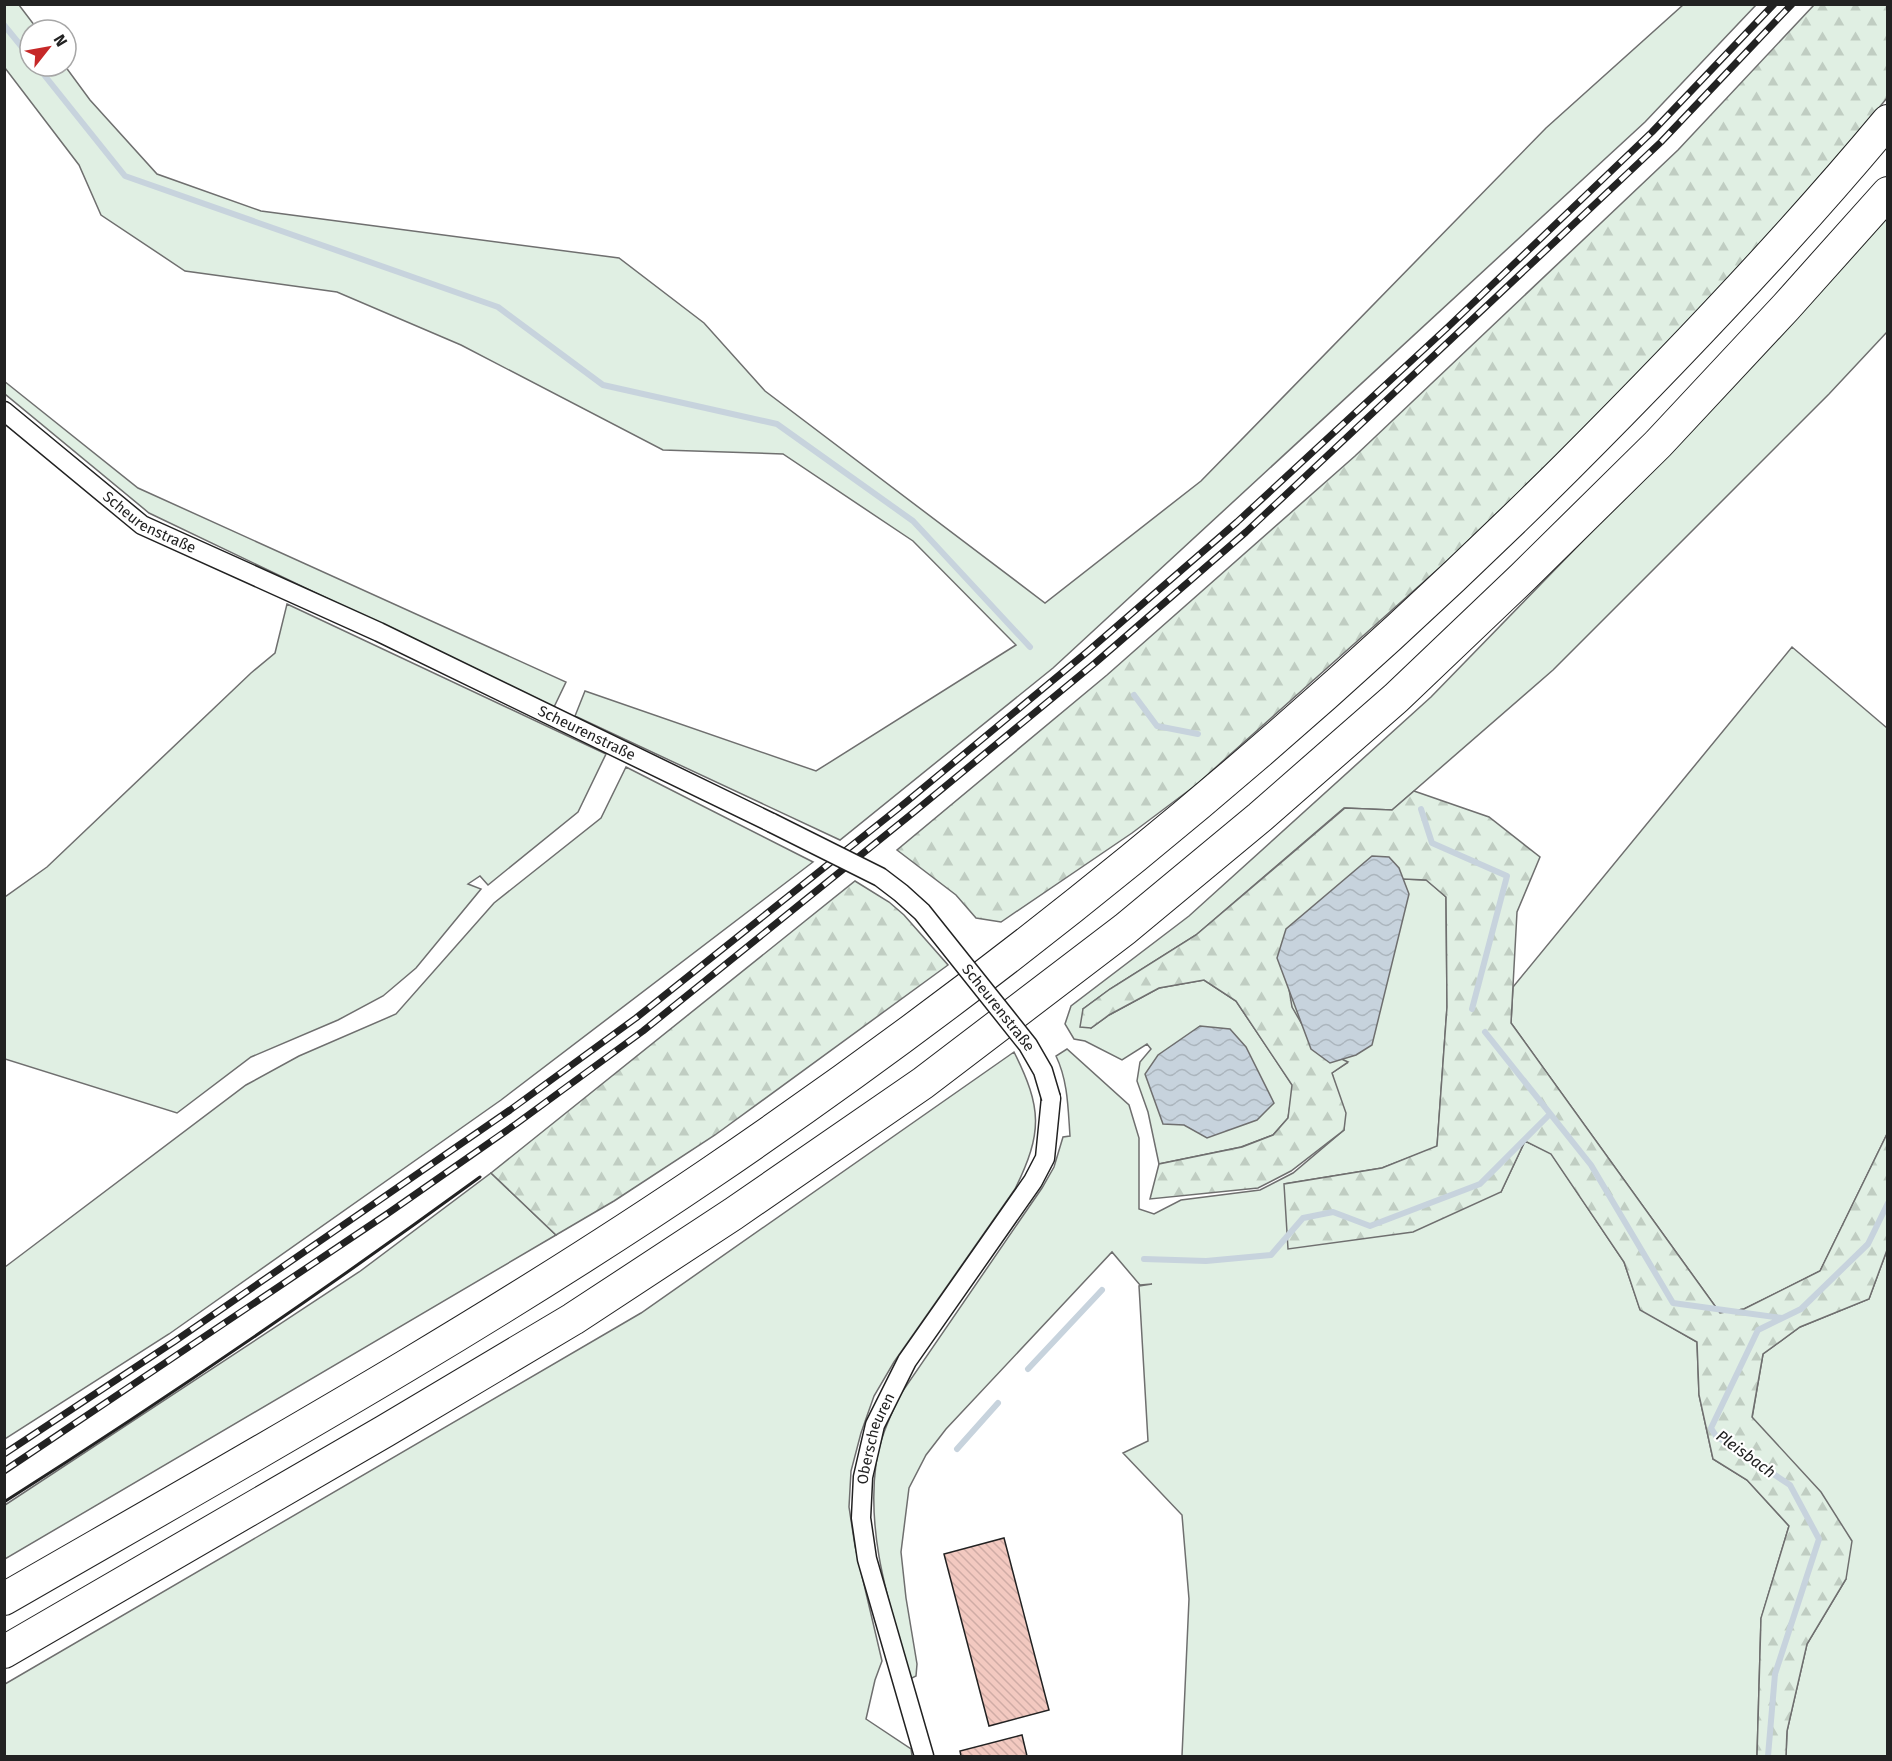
<svg xmlns="http://www.w3.org/2000/svg" width="1892" height="1761" font-family="'Fira Sans',sans-serif">
<style>
.green{fill:#e0efe3;stroke:#6f6f6f;stroke-width:1.5}
.forest{fill:url(#forest-firs);stroke:#6f6f6f;stroke-width:1.5}
.water{fill:url(#water-waves);stroke:#6f6f6f;stroke-width:1.5}
.lines{fill:none;stroke-linecap:round;stroke-linejoin:round}
.stream{stroke:#c7d3dd;stroke-width:6}
.building{fill:url(#building-back-hatch);stroke:#222;stroke-width:1.5}
.minor-casing{stroke:#222;stroke-width:21}
.motorway-casing{stroke:#222;stroke-width:34}
.minor{stroke:#fff;stroke-width:18}
.motorway{stroke:#fff;stroke-width:32}
.rail-casing{stroke:#222;stroke-width:7}
.rail{stroke:#fff;stroke-width:4.5;stroke-dasharray:14;stroke-linecap:butt}
.minor-bridge-casing{stroke:#222;stroke-width:21;stroke-linecap:butt}
.minor-bridge{stroke:#fff;stroke-width:18}
.wall{stroke:#222;stroke-width:3}
.labels{text-anchor:middle;dominant-baseline:central;stroke-width:4.5;stroke-linejoin:round;paint-order:stroke}
.street-label{font-size:15px;fill:#222;stroke:#fff}
.water-label{font-size:16px;font-style:italic;fill:#222;stroke:#fff}
</style>
<defs>
<pattern id="forest-firs" width="22" height="20" patternUnits="userSpaceOnUse" patternTransform="scale(1.5)"><rect width="22" height="20" fill="#e0efe3"/><path d="M5 1l3.5 6h-7zM16 11l3.5 6h-7z" fill="#c0cdc2"/></pattern>
<pattern id="water-waves" width="16" height="10" patternUnits="userSpaceOnUse" patternTransform="scale(1.5)"><rect width="16" height="10" fill="#c7d3dd"/><path d="M0 5q4-4 8 0t8 0" fill="none" stroke="#abb5bd"/></pattern>
<pattern id="building-back-hatch" width="6" height="6" patternUnits="userSpaceOnUse" patternTransform="scale(1.5)"><rect width="6" height="6" fill="#f3c9c0"/><path d="M-1 5l2 2M0 0l6 6M5-1l2 2" fill="none" stroke="#d0aca5"/></pattern>
</defs>
<rect width="100%" height="100%" fill="#fff"/>
<path class="green" d="M5 4 19 5 38 30H30V66H65L90 100 157 174 261 211 619 258 704 323 765 391 1045 603 1201 481 1546 128 1683 5H1756L1645 122 1053 668 840 840 575 716 585 691 816 771 1016 645 913 541 783 454 663 450 461 345 337 292 185 271 101 215 79 165 5 68Z
M1887 218V332L1829 394 1553 670 1392 810 1344 808 1196 935 1110 989 1083 1009 1091 1028 1109 1015 1159 988 1204 980 1236 1001 1293 1086 1288 1118 1273 1135 1241 1147 1159 1164 1148 1112 1137 1081 1140 1062 1151 1049 1147 1044 1122 1060 1085 1041 1074 1039 1065 1024 1071 1006 1189 916 1431 697 1714 406Z
M4 381 138 488 566 682 554 707 149 513 5 394Z
M287 604 606 754 578 812 488 885 480 876 468 884 481 889 416 968 383 996 338 1020 251 1057 177 1113 5 1059V897L47 867 251 673 275 653Z
M1792 647 1887 728V1134L1820 1271 1744 1309 1720 1313 1511 1023 1513 987Z
M626 767 813 862 501 1100 169 1334 5 1439V1267L246 1085 299 1056 396 1014 494 903 601 818Z
M1403 879 1427 880 1446 897 1447 1007 1437 1147 1382 1168 1284 1184 1501 1192 1525 1141 1551 1153 1624 1262 1640 1309 1697 1342 1699 1395 1713 1459 1747 1480 1789 1526 1761 1619 1757 1756H1182L1189 1599 1182 1515 1123 1453 1148 1441 1139 1286 1152 1284 1140 1285 1112 1252 946 1429 926 1455 909 1488 901 1552 906 1598 917 1664 916 1676 910 1679C891 1608 866 1538 876 1464 879 1440 890 1417 900 1395L1042 1188 1054 1167 1063 1137 1070 1136C1068 1108 1068 1081 1056 1056L1067 1049 1129 1105 1139 1138V1209L1154 1214 1181 1200 1260 1190 1293 1173 1344 1130 1332 1073 1347 1063C1322 1050 1303 1035 1292 1008 1288 997 1288 983 1286 971Z
M1014 1052C1042 1108 1043 1132 1015 1189L894 1362 874 1396 861 1433 851 1471 849 1507 855 1546 882 1661 875 1680 866 1719 911 1749 912 1756H5V1684L641 1313Z
M491 1173 556 1235 5 1559V1505L359 1272Z
M1887 1250V1756H1786L1787 1731 1807 1644 1846 1579 1752 1418 1763 1354 1800 1327 1869 1299Z"/>
<path class="forest" d="M1814 5H1887V98L1746 269 1628 387 1447 561 1196 785 1132 833 1001 922 976 918 956 895 897 850 1107 675 1355 456 1678 150Z
M1414 791 1489 817 1540 857 1517 912 1511 1023 1720 1313 1744 1309 1820 1271 1887 1134V1250L1869 1299 1800 1327 1763 1354 1752 1417 1821 1492 1852 1541 1846 1579 1807 1644 1787 1731 1786 1756H1757L1761 1618 1789 1526 1747 1480 1713 1459 1699 1395 1697 1342 1640 1310 1624 1262 1551 1154 1525 1141 1501 1192 1413 1232 1288 1249 1284 1184 1382 1168 1437 1146 1447 1007 1446 897 1426 880 1403 879 1286 971 1292 1007 1307 1033 1324 1051 1348 1062 1332 1073 1346 1113 1344 1130 1291 1171 1258 1188 1150 1199 1159 1164 1242 1147 1273 1135 1288 1118 1292 1085 1236 1001 1204 980 1159 988 1109 1015 1091 1028 1080 1027 1083 1009 1110 989 1196 935 1345 808 1392 810Z
M855 881 889 902 904 915 948 965 715 1135 614 1201 556 1235 491 1173Z"/>
<path class="water" d="M1372 856 1389 857 1399 868 1409 894 1372 1045 1356 1055 1330 1063 1311 1049 1277 958 1286 929Z
M1200 1026 1230 1029 1246 1047 1274 1103 1257 1120 1207 1138 1184 1125 1163 1124 1145 1074 1158 1055Z"/>
<g class="lines">
<path class="stream" d="M4 25 30 57
M37 66 125 176 498 307 603 385 777 424 913 521 1030 647
M1134 695 1157 726 1198 734
M1421 809 1432 843 1507 876 1472 1009
M1485 1032 1591 1165 1673 1303 1782 1318
M1144 1259 1206 1261 1271 1255 1303 1218 1333 1212 1370 1226 1480 1184 1550 1114
M1028 1369 1102 1290
M957 1449 998 1403
M1768 1756 1775 1674 1819 1539 1790 1485 1716 1436 1711 1428 1758 1330 1801 1309 1868 1244 1888 1203"/>
</g>
<path class="building" d="M1004 1538 1049 1710 989 1726 944 1554Z
M1022 1735 1027 1756H961L960 1751Z"/>
<g class="lines">
<g class="minor-casing">
<g id="minor">
<path id="s1" d="M4 411 142 525 379 632 772 823"/>
<path id="s2" d="M924 1756 867 1559 861 1518 863 1477 875 1425 907 1361 1033 1181 1045 1158 1051 1098"/>
</g>
</g>
<g class="motorway-casing">
<path id="motorway" d="M4 1599C242 1462 482 1328 709 1174 1018 964 1302 731 1567 467 1678 356 1787 242 1888 121
M4 1652 385 1431 573 1319 733 1214 923 1083 1125 929 1260 817 1396 698 1523 577 1658 444 1786 307 1888 193"/>
</g>
<use href="#minor" class="minor"/>
<use href="#motorway" class="motorway"/>
<g class="rail-casing">
<path id="rail" d="M4 1454 175 1341 510 1110 636 1018 905 803 1087 652 1237 522 1448 327 1652 132 1774 4
M4 1471 387 1214 516 1124 643 1031 914 812 1095 663 1246 532 1661 142 1792 4"/>
</g>
<use href="#rail" class="rail"/>
<g class="minor-bridge-casing">
<g id="minor-bridge">
<path id="s3" d="M772 823 880 877 901 893 922 912 1028 1045 1043 1071 1051 1098"/>
</g>
</g>
<use href="#minor-bridge" class="minor-bridge"/>
<path class="wall" d="M4 1502C166 1399 325 1290 480 1177"/>
</g>
<g class="labels">
<g class="street-label">
<text stroke="none"><textPath href="#s1" startOffset="184">Scheurenstraße</textPath></text>
<text stroke="none"><textPath href="#s1" startOffset="670">Scheurenstraße</textPath></text>
<text stroke="none"><textPath href="#s3" startOffset="298">Scheurenstraße</textPath></text>
<text stroke="none"><textPath href="#s2" startOffset="328">Oberscheuren</textPath></text>
</g>
<g class="water-label">
<text transform="translate(1746 1454) rotate(36)">Pleisbach</text>
</g>
</g>
<rect width="1892" height="1761" fill="none" stroke="#222222" stroke-width="12"/>
<g transform="translate(48 48) rotate(59)"><circle r="28" fill="#ffffff" stroke="#a7a7a7" stroke-width="1.5"/>
<path d="M0-4.5L10 22L0 15L-10 22Z" fill="#c62828"/>
<text y="-9" font-size="16" font-weight="bold" text-anchor="middle" fill="#222222">N</text>
</g>
</svg>
